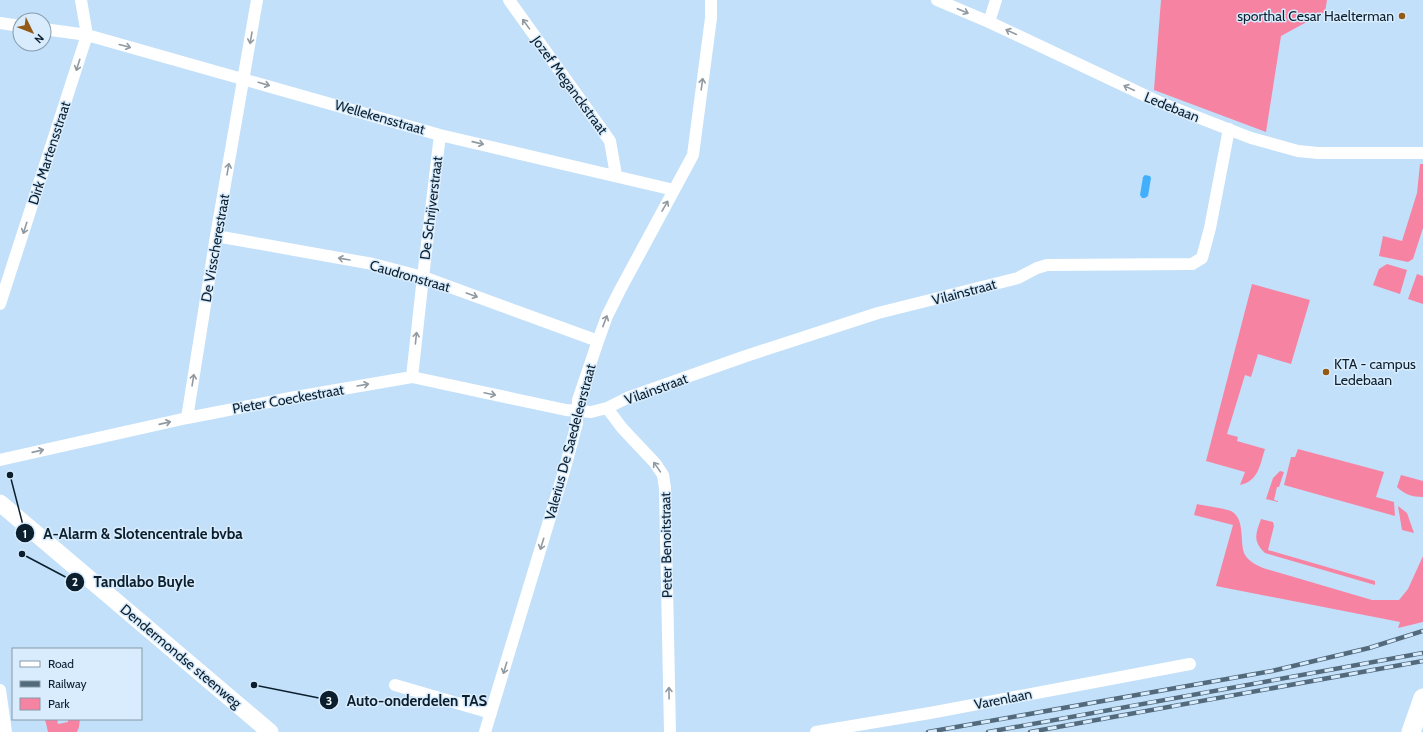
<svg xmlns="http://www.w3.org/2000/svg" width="1423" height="732" font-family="Cabin,sans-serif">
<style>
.green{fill:#f783a3}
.water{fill:#42affc}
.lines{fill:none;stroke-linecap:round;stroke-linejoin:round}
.street{stroke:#fff;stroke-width:12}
.secondary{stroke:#fff;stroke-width:17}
.primary{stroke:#fff;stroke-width:19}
.rail-casing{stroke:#526a7c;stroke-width:4.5}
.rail{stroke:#d8ecfd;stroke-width:3;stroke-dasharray:9;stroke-linecap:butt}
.oneway{stroke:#919aa1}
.poi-dot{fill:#935916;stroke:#d8ecfd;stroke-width:1.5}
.labels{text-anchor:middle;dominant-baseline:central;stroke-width:3;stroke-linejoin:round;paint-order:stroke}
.poi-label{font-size:14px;fill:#0b1f2e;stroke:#d8ecfd;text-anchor:end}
.street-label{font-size:14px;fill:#0b1f2e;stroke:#d8ecfd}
.leader{fill:none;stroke:#0b1f2e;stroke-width:1.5}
.callout-dot{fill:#0b1f2e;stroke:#d8ecfd;stroke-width:1.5}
.mark-label{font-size:12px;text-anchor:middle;font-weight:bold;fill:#fff}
.callout-label{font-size:15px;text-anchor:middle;font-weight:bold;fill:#0b1f2e;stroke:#d8ecfd;stroke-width:3;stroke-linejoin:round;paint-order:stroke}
</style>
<rect width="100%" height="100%" fill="#c2e0f9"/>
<path class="green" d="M1161 0H1327L1325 12 1281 36 1266 132 1154 90Z
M1420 164H1423V228L1413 259 1408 262 1379 256 1383 236 1402 241 1417 193Z
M1387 264 1407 270 1400 294 1373 285 1379 269Z
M1417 274 1423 276V304L1408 299Z
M1252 284 1310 300 1291 364 1258 354 1251 377 1245 375 1227 434 1238 437 1237 441 1265 449C1260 464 1259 481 1240 485L1245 472 1206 461Z
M1298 449 1384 472 1376 497 1394 502 1395 516 1284 485 1291 457H1295Z
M1280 471 1284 472 1279 487H1277L1274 500 1278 501V502L1266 499 1273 478Z
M1401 475 1423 481V497C1412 497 1404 494 1397 487Z
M1197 504C1205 506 1223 508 1231 511 1246 519 1239 543 1245 555 1249 561 1256 565 1263 568L1372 600H1399L1408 589 1423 556V622L1398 628 1400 622 1216 586 1233 525 1194 515Z
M1398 506 1407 513 1414 533 1402 530Z
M1261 519 1273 522 1274 526 1268 550 1375 581V585L1265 553C1252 541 1256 533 1261 519Z
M45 719H57L58 724 68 722V719H80L79 727 77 732H48Z"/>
<path class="water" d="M1145 175 1150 176 1151 178 1148 196 1145 198H1142L1140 195 1143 177Z"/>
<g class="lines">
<path class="street" d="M509 0 610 141 616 175
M937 0 989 22 1161 103 1251 138 1298 151 1318 153H1423
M989 22 996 0
M0 23 20 26
M44 29 87 35 440 135 674 190
M216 236 373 264 423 277 598 341
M0 304 87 35 81 0
M412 377 423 277 440 135
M607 408 622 428 655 463 663 475 665 488 670 732
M187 418 216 236 257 0
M0 460 187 418 290 398 412 377 566 410 591 412 607 408 627 398 746 356 878 313 1018 278 1037 268 1047 265 1192 264 1202 258 1210 228 1229 129
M395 685 491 713
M0 690 6 732
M485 732 565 468 577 423 578 400 598 341 607 316 620 290 693 155 711 18V0
M816 732 930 713 1190 664"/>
<path class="secondary" d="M0 503 270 732"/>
<path class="primary" d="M1411 732 1423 698"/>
<g class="rail-casing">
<path id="rail" d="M928 732 1272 671 1369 648 1423 631
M988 732 1423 653
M1030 732 1423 661"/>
</g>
<use href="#rail" class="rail"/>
</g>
<defs><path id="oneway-shaft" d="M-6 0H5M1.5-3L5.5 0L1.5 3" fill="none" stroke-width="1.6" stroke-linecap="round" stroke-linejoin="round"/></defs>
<g class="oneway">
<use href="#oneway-shaft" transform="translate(963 11) rotate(23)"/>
<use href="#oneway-shaft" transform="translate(526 24) rotate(-126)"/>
<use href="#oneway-shaft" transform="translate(1011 32) rotate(-155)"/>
<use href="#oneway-shaft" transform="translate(251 38) rotate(100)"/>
<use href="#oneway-shaft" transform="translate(125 46) rotate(15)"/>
<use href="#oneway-shaft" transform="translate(78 65) rotate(108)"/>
<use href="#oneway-shaft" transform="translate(264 84) rotate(16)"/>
<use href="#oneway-shaft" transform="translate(702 84) rotate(-82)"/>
<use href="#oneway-shaft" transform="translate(1129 88) rotate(-155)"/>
<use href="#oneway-shaft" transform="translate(478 143) rotate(13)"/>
<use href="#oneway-shaft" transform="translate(228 169) rotate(-80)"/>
<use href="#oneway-shaft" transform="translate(665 206) rotate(-60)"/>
<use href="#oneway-shaft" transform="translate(25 228) rotate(108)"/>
<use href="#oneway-shaft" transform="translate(344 259) rotate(-170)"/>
<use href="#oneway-shaft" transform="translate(472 295) rotate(20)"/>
<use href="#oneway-shaft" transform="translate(605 321) rotate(-69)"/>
<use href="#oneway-shaft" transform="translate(416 338) rotate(-84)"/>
<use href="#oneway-shaft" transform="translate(193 380) rotate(-81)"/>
<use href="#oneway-shaft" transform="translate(363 385) rotate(-10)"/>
<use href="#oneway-shaft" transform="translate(490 394) rotate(12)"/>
<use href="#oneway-shaft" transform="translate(165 423) rotate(-13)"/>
<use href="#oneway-shaft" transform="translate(38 451) rotate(-13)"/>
<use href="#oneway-shaft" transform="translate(657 467) rotate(-125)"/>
<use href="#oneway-shaft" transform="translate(542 544) rotate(107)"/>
<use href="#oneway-shaft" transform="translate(505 668) rotate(107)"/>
<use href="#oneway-shaft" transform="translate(669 693) rotate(-91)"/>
</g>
<g class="poi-dot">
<circle cx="1402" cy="16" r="4"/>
<circle cx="1326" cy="372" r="4"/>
</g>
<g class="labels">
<g class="poi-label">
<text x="1394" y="16">sporthal Cesar Haelterman</text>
<text x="1334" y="364" text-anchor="start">KTA - campus<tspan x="1334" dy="16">Ledebaan</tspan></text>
</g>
<g class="street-label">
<text transform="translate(570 85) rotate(54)">Jozef Meganckstraat</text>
<text transform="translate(1172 107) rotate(22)">Ledebaan</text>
<text transform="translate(380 117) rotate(16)">Wellekensstraat</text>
<text transform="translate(49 153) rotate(-72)">Dirk Martensstraat</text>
<text transform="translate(431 208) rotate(-83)">De Schrijverstraat</text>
<text transform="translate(215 248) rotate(-80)">De Visscherestraat</text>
<text transform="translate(410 276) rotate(16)">Caudronstraat</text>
<text transform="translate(964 292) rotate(-15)">Vilainstraat</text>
<text transform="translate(656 389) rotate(-20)">Vilainstraat</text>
<text transform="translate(288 399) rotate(-10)">Pieter Coeckestraat</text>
<text transform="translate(570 442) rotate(-75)">Valerius De Saedeleerstraat</text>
<text transform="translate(666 545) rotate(-91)">Peter Benoitstraat</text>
<text transform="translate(181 656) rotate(40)">Dendermondse steenweg</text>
<text transform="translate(1003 699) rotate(-11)">Varenlaan</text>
</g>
</g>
<path class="leader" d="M10 475L25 533M22 554L75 582M254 685L329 700"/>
<g class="callout-dot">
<circle cx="10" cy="475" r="4"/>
<circle cx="22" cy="554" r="4"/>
<circle cx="254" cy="685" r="4"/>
<circle cx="25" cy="533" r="10"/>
<circle cx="75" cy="582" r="10"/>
<circle cx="329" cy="700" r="10"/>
</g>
<g class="mark-label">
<text x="25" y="538">1</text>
<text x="75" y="586">2</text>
<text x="329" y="705">3</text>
</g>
<g class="callout-label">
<text x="143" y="539">A-Alarm &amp; Slotencentrale bvba</text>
<text x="144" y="587">Tandlabo Buyle</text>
<text x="417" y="706">Auto-onderdelen TAS</text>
</g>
<rect x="12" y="648" width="130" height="72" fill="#d8ecfd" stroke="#869aaa"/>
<rect x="20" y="661" width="20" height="6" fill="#ffffff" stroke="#869aaa"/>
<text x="48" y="668" font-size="12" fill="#0b1f2e">Road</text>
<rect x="20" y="681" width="20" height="6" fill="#526a7c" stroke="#869aaa"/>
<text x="48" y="688" font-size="12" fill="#0b1f2e">Railway</text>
<rect x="20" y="698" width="20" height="12" fill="#f783a3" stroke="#869aaa"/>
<text x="48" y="708" font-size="12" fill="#0b1f2e">Park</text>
<g transform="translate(32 32) rotate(133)"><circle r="19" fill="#d8ecfd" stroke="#869aaa"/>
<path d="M0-3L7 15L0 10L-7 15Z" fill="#935916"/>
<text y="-6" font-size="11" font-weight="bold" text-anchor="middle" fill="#0b1f2e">N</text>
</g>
</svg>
